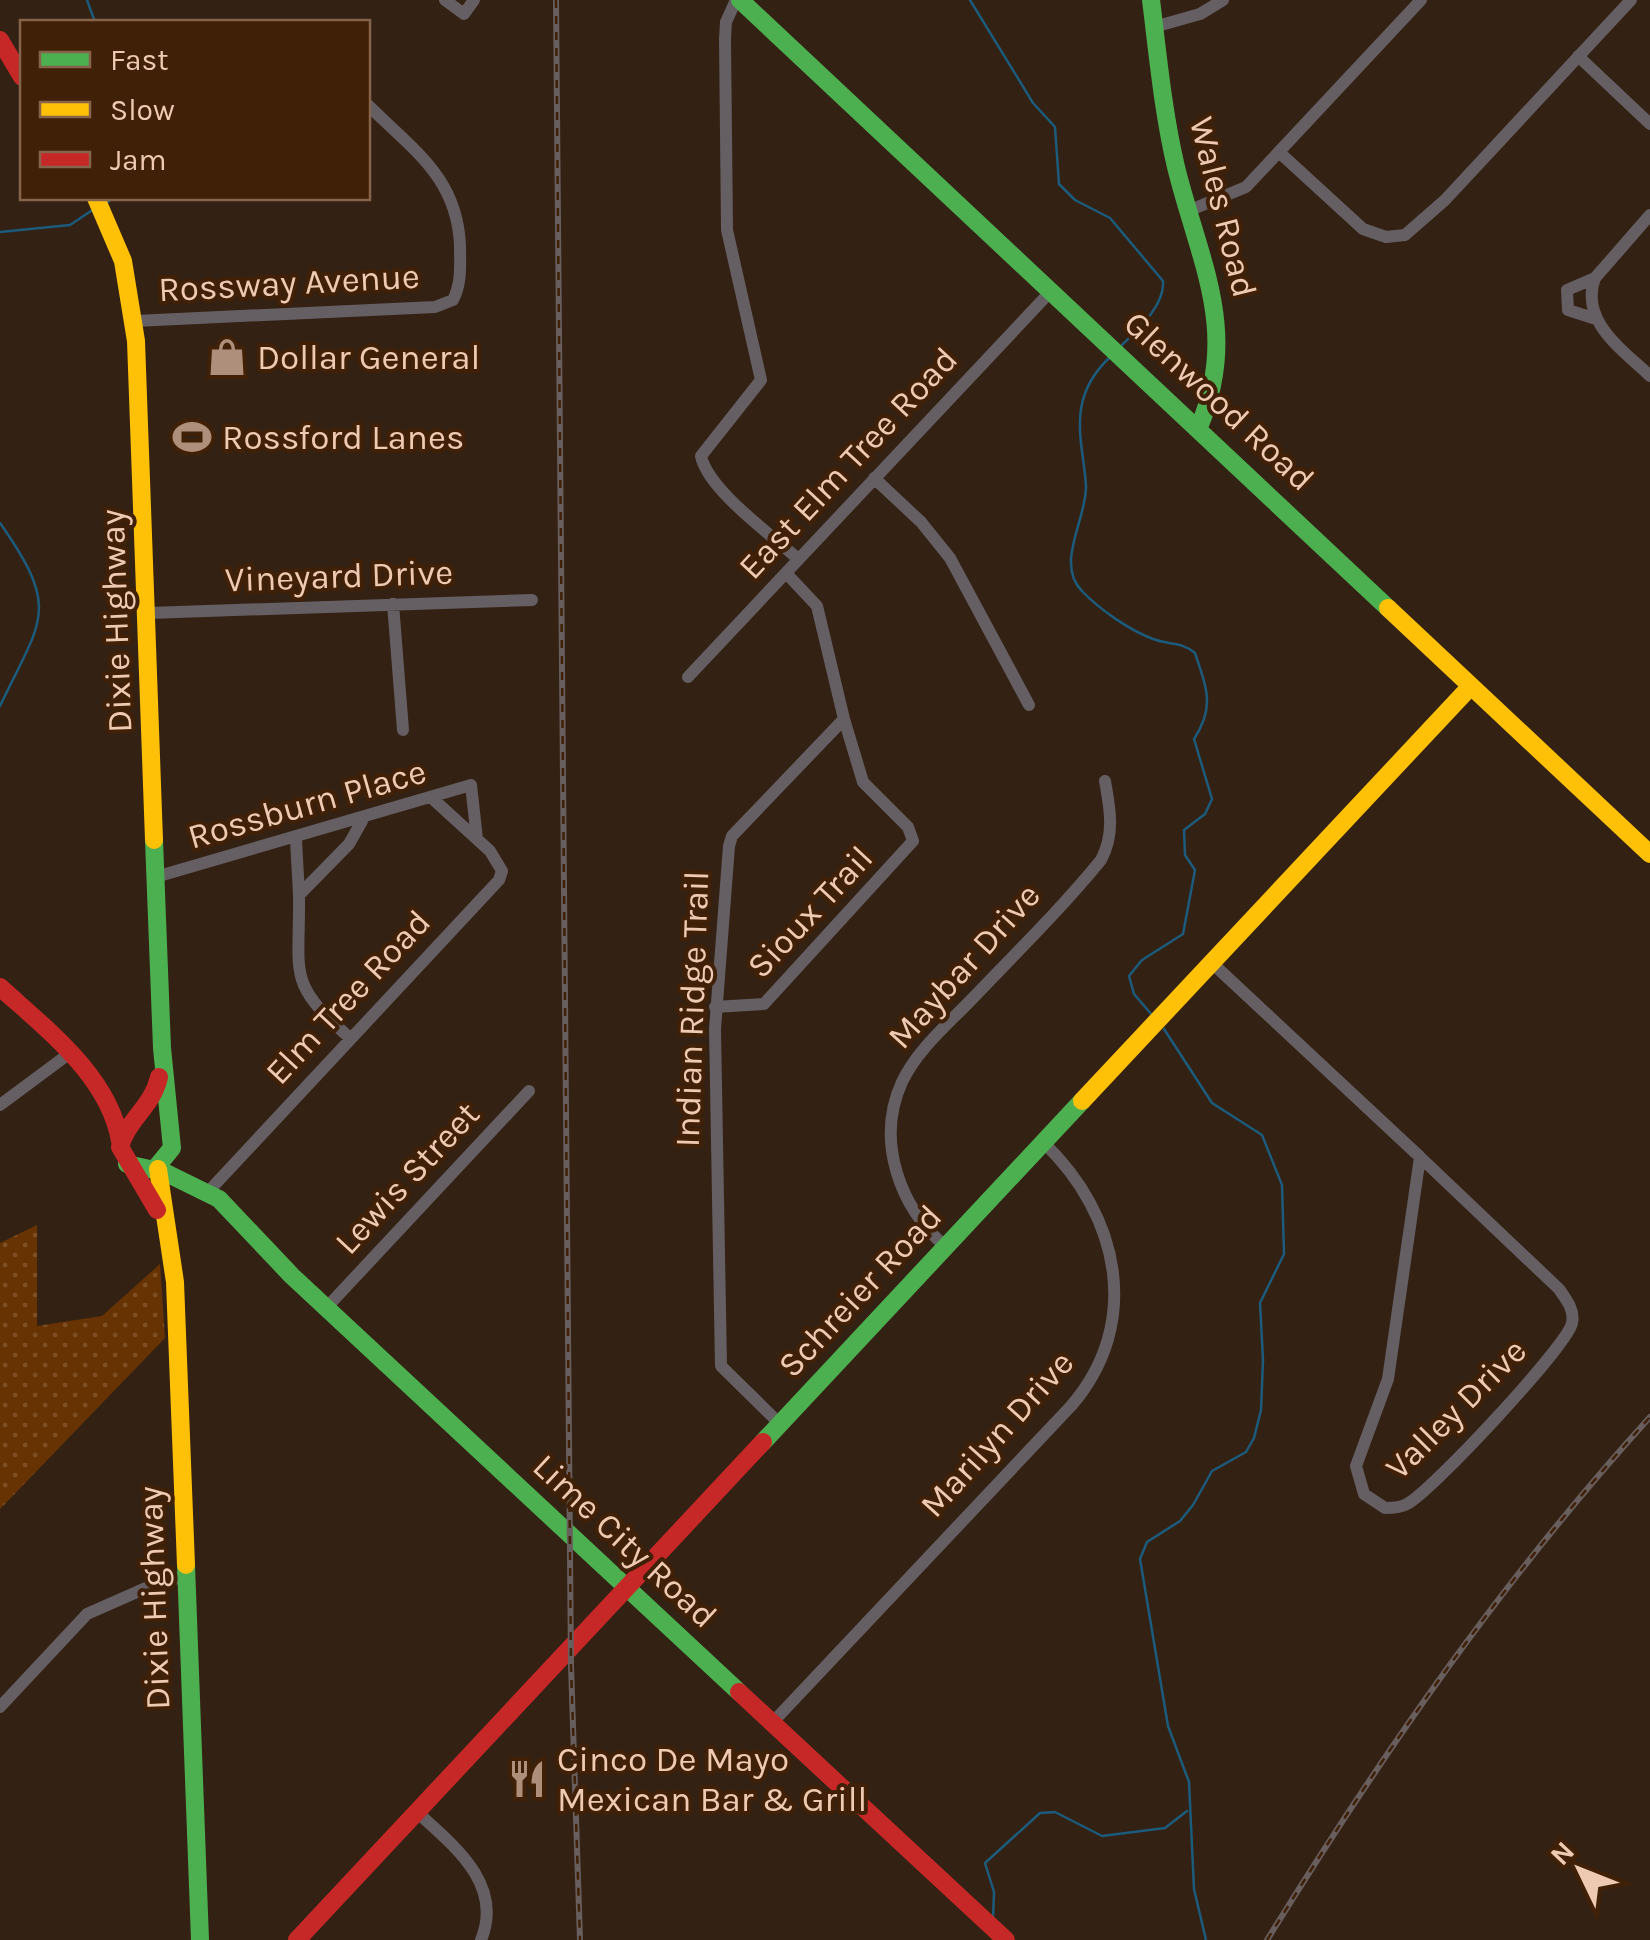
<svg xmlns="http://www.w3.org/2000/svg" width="1650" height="1940" font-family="Karla,sans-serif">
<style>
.grass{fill:url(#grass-dots)}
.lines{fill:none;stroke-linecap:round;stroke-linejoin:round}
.stream{stroke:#1c5b7b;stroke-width:2.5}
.street{stroke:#655e63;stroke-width:12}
.fast{stroke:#4caf50;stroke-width:18}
.slow{stroke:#ffc107;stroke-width:18}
.jam{stroke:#c62828;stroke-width:18}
.rail-casing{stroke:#685e5d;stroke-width:6}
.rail{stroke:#402006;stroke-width:2.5;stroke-dasharray:8;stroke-linecap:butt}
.labels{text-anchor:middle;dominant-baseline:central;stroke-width:8;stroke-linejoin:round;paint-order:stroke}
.street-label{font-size:35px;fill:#eecab3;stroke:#402006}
.poi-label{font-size:35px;fill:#eecab3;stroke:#402006;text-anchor:start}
</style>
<defs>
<pattern id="grass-dots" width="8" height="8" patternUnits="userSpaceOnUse" patternTransform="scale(2.5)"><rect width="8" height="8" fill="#683303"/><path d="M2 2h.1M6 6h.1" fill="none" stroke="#7e4f25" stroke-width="1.8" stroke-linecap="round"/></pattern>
</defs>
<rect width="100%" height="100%" fill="#332113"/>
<path class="grass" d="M37 1225V1326L102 1316 160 1264 165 1338 0 1509V1243Z"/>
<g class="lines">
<path class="stream" d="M87 0 95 22
M970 0 1033 103 1055 127 1059 184 1075 200 1110 218 1163 281C1165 306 1137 330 1120 347
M108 202 112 198
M0 232 70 225 91 211
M1111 356C1096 370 1084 389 1081 409 1077 435 1085 462 1086 487 1086 520 1055 564 1082 591 1099 609 1129 630 1153 639 1169 645 1180 641 1195 653 1207 689 1215 707 1194 739L1212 799 1205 814 1184 830 1185 855 1195 870 1183 934 1142 960 1129 976 1134 994 1152 1015
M0 523C61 610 42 618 0 706
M1164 1029 1212 1103 1262 1135 1282 1185 1284 1254 1260 1303 1263 1360 1261 1410 1254 1438 1246 1452 1212 1471 1193 1505 1180 1521 1147 1542 1140 1559 1168 1726 1189 1782 1194 1889 1206 1940
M993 1919 994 1892 985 1863 1040 1813 1055 1812 1102 1836 1165 1828 1187 1811"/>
<path class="street" d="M445 0 464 14 474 0
M736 0 726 22 725 39 727 230 761 380 701 456C708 490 772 535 798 559
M1154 27 1200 14 1223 0
M1578 56 1650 124
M1280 153 1363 229 1386 237 1405 235 1445 200 1631 0
M1188 211 1246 187 1421 0
M1595 278C1579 321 1623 350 1650 376
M1596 319 1568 310 1567 290 1595 278 1650 215
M135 321 435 307 453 300C462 283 460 264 460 245 457 177 413 150 368 105
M874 478 921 522 950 558 1029 705
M393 604 403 730
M149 613 532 600
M688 677 1052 290
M296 840 299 895
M159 876 471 785 477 839
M1211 962 1420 1157
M715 1007 764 1004 913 841 908 827 863 782 844 719
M350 1038C286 982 300 976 299 895L349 844 362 821
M0 1105 70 1053
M1420 1157 1559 1289C1566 1299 1575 1310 1572 1323 1568 1345 1430 1493 1407 1504 1400 1508 1392 1508 1385 1508L1364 1494 1356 1466 1388 1379Z
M207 1193 499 880 502 871 490 851 434 800
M946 1247C900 1208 875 1141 902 1082 917 1050 947 1025 971 1000 1015 954 1061 909 1101 860 1115 834 1110 809 1105 781
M328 1306 529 1091
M780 1424 721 1366 715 1029 729 846 732 836 844 719 817 606 786 573
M0 1707 87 1614 164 1580 186 1577
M772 1723 1071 1406C1143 1323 1119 1215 1044 1143
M417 1812C454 1846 504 1884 481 1940"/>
<path class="fast" d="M740 0 1388 608
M1151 0C1158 56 1163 112 1176 167 1199 261 1240 330 1199 427
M127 1164 154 1170 172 1148 162 1048 154 840
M158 1169 219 1199 292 1276 739 1692
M763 1442 1082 1101
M186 1565 200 1940"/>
<path class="slow" d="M96 198 123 261 136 341 154 840
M1388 608 1650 854
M1082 1101 1471 686
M158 1169 175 1282 186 1565"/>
<path class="jam" d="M0 40 22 77
M0 987C46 1029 109 1076 120 1141
M157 1210 120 1147C127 1120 153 1106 159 1077
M739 1692 1006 1940
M297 1940 763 1442"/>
<g class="rail-casing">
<path id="rail" d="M556 0 571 1665 580 1940
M1267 1940C1382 1754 1503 1579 1650 1417"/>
</g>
<use href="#rail" class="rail"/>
</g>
<defs>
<g id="shop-bare" transform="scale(3)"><path d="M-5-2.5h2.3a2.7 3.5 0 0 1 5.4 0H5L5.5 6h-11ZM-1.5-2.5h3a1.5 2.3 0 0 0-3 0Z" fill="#ad8f7b" stroke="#402006" stroke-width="2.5" paint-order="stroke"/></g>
<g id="stadium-bare" transform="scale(3)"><path d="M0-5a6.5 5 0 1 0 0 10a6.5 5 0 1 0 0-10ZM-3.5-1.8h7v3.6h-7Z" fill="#ad8f7b" stroke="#402006" stroke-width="2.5" paint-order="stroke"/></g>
<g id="restaurant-bare" transform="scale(3)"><path d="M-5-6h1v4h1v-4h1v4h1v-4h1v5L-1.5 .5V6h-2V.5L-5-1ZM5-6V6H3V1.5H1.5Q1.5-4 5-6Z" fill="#ad8f7b" stroke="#402006" stroke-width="2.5" paint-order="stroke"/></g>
</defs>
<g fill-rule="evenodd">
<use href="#shop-bare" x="227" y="357"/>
<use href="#stadium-bare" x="192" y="437"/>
<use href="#restaurant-bare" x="527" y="1779"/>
</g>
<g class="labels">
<g class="street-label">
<text transform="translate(1223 207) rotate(76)">Wales Road</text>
<text transform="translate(289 283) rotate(-3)">Rossway Avenue</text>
<text transform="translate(1219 401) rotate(43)">Glenwood Road</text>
<text transform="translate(848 463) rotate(-47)">East Elm Tree Road</text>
<text transform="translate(339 576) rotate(-2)">Vineyard Drive</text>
<text transform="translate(116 621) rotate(-92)">Dixie Highway</text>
<text transform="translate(307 804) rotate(-16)">Rossburn Place</text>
<text transform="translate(810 912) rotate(-47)">Sioux Trail</text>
<text transform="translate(964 966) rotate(-48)">Maybar Drive</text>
<text transform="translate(348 997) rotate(-47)">Elm Tree Road</text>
<text transform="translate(692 1009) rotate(-88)">Indian Ridge Trail</text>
<text transform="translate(407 1178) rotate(-47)">Lewis Street</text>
<text transform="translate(860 1291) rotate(-47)">Schreier Road</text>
<text transform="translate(1456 1409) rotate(-45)">Valley Drive</text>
<text transform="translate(997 1434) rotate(-48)">Marilyn Drive</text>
<text transform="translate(625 1541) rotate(43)">Lime City Road</text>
<text transform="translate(154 1598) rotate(-92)">Dixie Highway</text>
</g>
<g class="poi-label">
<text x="257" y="357">Dollar General</text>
<text x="222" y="437">Rossford Lanes</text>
<text x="557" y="1759">Cinco De Mayo<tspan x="557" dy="40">Mexican Bar &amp; Grill</tspan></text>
</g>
</g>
<rect x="20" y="20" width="350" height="180" fill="#402006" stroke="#86644b" stroke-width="2.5"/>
<rect x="40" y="52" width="50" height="15" fill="#4caf50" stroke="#86644b" stroke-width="2.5"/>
<text x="110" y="70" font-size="30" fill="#eecab3">Fast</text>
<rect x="40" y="102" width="50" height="15" fill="#ffc107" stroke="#86644b" stroke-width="2.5"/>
<text x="110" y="120" font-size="30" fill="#eecab3">Slow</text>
<rect x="40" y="152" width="50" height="15" fill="#c62828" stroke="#86644b" stroke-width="2.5"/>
<text x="110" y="170" font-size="30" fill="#eecab3">Jam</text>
<g transform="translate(1580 1870) rotate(313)" stroke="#402006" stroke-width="8" paint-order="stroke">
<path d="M0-8L18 38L0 25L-18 38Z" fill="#eecab3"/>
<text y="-15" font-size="28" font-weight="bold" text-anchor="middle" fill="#eecab3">N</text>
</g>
</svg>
